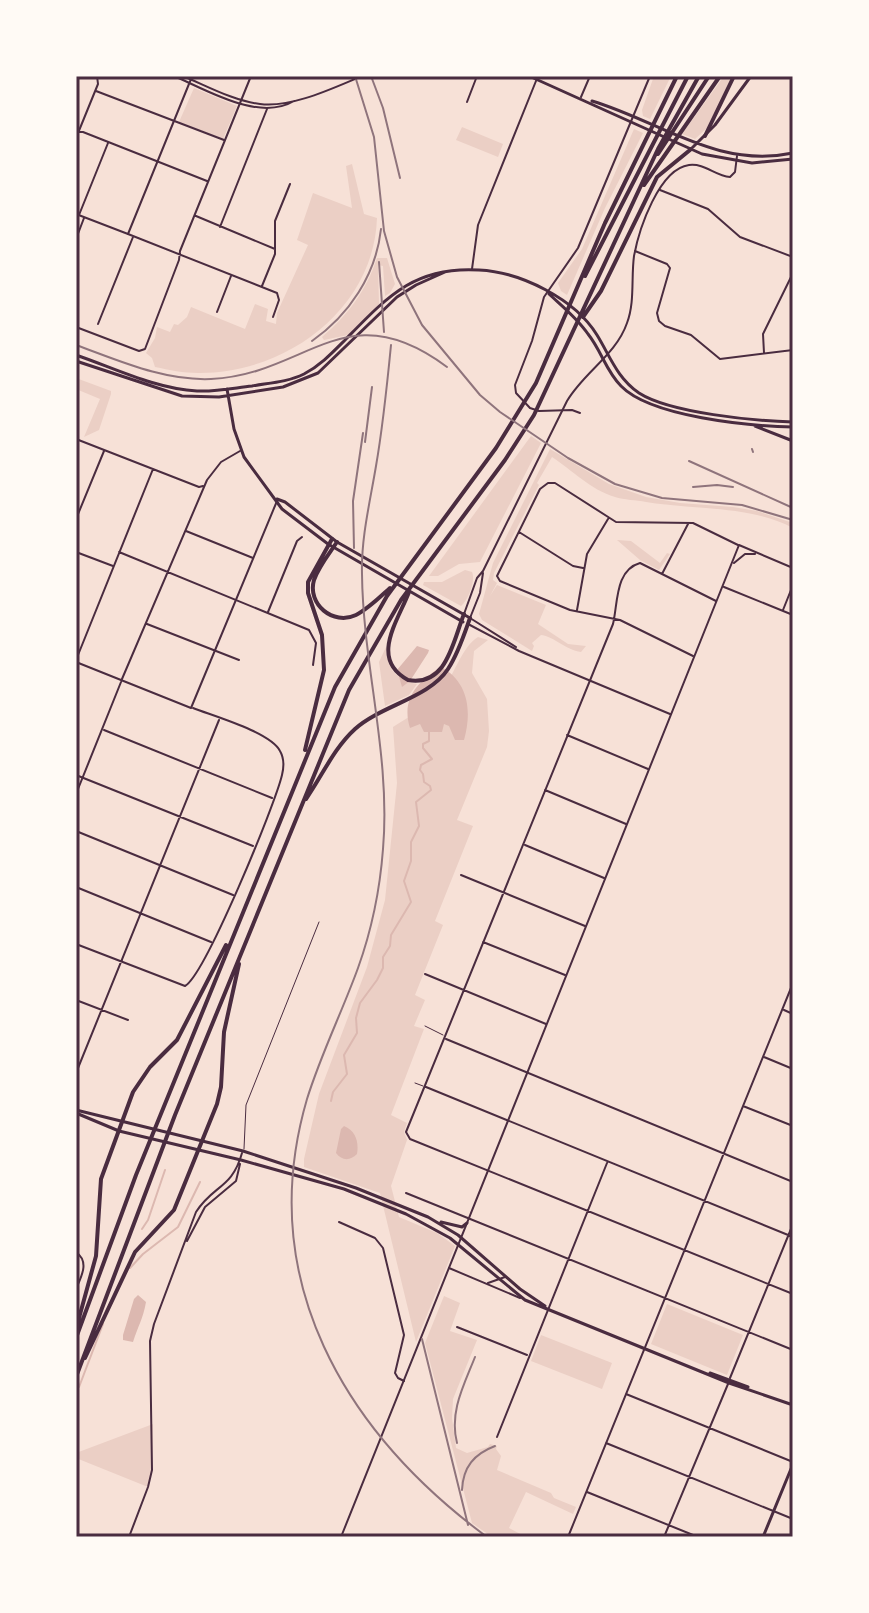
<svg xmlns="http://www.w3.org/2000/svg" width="869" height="1613" font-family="'Work Sans',sans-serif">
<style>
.green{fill:#ebcfc5}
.water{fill:#dcb8b0}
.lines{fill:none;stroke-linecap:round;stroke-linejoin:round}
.stream{stroke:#dcb8b0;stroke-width:2}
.service{stroke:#4a2c40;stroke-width:1}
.minor{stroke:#4a2c40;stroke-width:2}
.tertiary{stroke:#4a2c40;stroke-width:2}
.secondary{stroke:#4a2c40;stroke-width:3}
.motorway{stroke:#4a2c40;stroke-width:4}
.rail{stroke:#8f747c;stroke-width:2}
.neatline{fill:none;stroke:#4a2c40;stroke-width:3}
</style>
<rect width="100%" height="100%" fill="#f7e1d7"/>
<path class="green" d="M654 76H671L650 119 643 116 642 110Z
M724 76H733L707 128 695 139 682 134Z
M194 88 237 106 223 139 179 122Z
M462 127 503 144 498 157 456 140Z
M634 129 643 133 605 208 567 295 561 291 558 283 582 249Z
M352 164 364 214 377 218C374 309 286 374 198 373 184 373 169 370 155 367L152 358 146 353 155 338 157 327 170 332 174 324 178 325 187 317 191 307 245 329 255 304 268 309 266 321 276 324 277 313 308 245 297 240 313 193 352 208 346 166Z
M377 258H387L395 284 390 293 385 296 383 266 378 265 379 304 348 335 324 340 322 337C348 315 366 291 377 258Z
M76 378 111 391V394L99 430 84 437 100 399 76 389Z
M531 436 541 443 480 562 459 564 438 576H429Z
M550 449 609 484 646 497 680 503 733 507 757 511 793 523V528C749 505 694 510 646 502 636 500 624 500 615 497 591 490 572 470 552 457L537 483 539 485 494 573 493 580 497 583 490 596 497 585 546 605 538 624 568 644 586 646 581 652C566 650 551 635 541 635L532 643 534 646 532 651 482 620 479 614 493 563Z
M617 540 631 541 660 563 667 553 670 554 659 570 640 560Z
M465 570 472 572C476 581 468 600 461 606L423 585 424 582H442Z
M478 637 488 640 474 651 472 673 487 699 489 731 487 747 457 820 473 826 435 921 443 925 415 995 425 1000 414 1026 424 1029 391 1115 407 1123 404 1132 407 1140 391 1186 399 1217 437 1233 455 1246 416 1342 380 1193 304 1167V1159L319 1094 367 967 385 900 397 783 393 727C408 717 428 707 440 694 453 678 462 646 478 637Z
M386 647C386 669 397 680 417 684L409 695 385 706 379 662Z
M444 1296 460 1303 450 1331 477 1340 453 1399 452 1418 456 1448 467 1453 488 1447 490 1444 497 1446 496 1449 501 1456 497 1470 551 1493 554 1498 576 1507 573 1514 526 1492 509 1528 526 1537H492L472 1523 425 1343Z
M667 1304 743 1335 727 1375 651 1344Z
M541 1335 612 1363 602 1389 531 1361Z
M153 1424 152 1470 148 1487 76 1458V1453Z"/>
<path class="water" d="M417 646 429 650 428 653 410 681 402 687 397 670Z
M441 667C469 682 472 712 464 740H455L449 726 444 724 442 732H424L420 724 410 728C401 699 417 682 441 667Z
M344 1126C356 1131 359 1142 357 1154 350 1161 342 1161 336 1153L341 1129Z
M138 1295 146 1302C143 1319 138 1326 133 1342L123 1340V1335L134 1299Z"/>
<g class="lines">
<path class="stream" d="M331 1101 333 1092 347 1074 344 1055 357 1033 356 1018 360 1003 377 980 383 968V957L390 946 391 935 411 902 404 881 411 861V842L419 826 416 802 431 790 430 786 424 782 423 774 420 770 421 765 432 759 423 748V744L429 741V732
M142 1229 148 1220 165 1170
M130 1268 143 1254 178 1227 200 1182
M79 1387 103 1324"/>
<path class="service" d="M425 1026 443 1035
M415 1083 423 1086
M244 1149 246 1105 319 922"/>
<path class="minor" d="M96 91 224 140
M581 97 590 76
M467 102 477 76
M76 132H83L207 181
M76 138 98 84 97 76
M660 190 708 209 740 237 793 257
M79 215 108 143
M196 216 275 249
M220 227 267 109
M128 234 277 293 279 300 273 317
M76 239 84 218
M635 251 667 264 670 268 657 313 659 321 665 326 691 335 720 359 793 350
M472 269 478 225 538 76
M262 286 275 254V221L290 184
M217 312 231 276
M98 324 133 237
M76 327 139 351 145 349 179 260 180 251 251 76
M764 353 763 334 793 273
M580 413 572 410 539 411 530 408 516 393 515 385 532 341 544 297 578 248 650 76
M76 439 199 487 203 486
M76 519 104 451
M186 531 253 558
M519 532 573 566 583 568
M76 552 113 566
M119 552 309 630 316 643 313 665
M662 574 688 524
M716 601 640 563C615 570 618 603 613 624L406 1132 410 1139 793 1294
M577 610 587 554 608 519
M783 610 793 585
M268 612 297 541 302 537
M147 624 239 660
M693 656 620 620 570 610 500 581 497 576 540 489 548 483H555L616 522 693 523 738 545
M76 660 153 469
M122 679 207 480 221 462 240 451
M104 730 272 798
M567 735 648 769
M76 775 253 846
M545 790 626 824
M76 831 233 895
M525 845 604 878
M461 875 585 926
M76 887 211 942
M483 942 565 975
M76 944 185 986C205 975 275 805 282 775 284 767 284 758 280 751 270 732 213 716 193 708
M425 974 546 1024
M76 1000 128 1020
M784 1010 793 1014
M446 1039 793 1182
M764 1057 793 1069
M76 1073 219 720
M426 1087 793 1237
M743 1106 793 1126
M406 1193 793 1350
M339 1222 375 1238 383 1248 404 1335 395 1373 398 1378 404 1381
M76 1252C90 1262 81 1277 76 1289
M449 1268 520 1298
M488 1283 505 1277
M457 1327 527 1355
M730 1378 793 1224
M626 1394 793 1462
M497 1437 607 1163
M606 1443 793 1519
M587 1492 698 1537
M568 1537 793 983
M664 1537 728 1384"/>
<path class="tertiary" d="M174 76C207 90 259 122 294 101
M183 76C207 86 234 101 260 104 292 108 333 88 362 76
M76 214 128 234 191 79
M734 563 745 554H755
M483 573 480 593 470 618 516 647
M724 587 793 615
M464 614 477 578 483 571 567 401C584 372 616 355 627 323 635 302 631 278 634 256 639 229 659 169 689 165 705 163 715 176 730 177L735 172 737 156
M468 624 519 651 670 714
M76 662 191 708 277 501
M76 794 121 682
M187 1241 205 1207 236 1181 240 1164
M129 1537 148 1487 152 1470 150 1341 154 1324 196 1212C213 1185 232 1189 242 1153
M341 1537 739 545 793 568"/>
<path class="secondary" d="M529 76 702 154 752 163 793 159
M592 101C662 122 717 169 793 153
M690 150 715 125 751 76
M549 294C563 307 577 318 588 334 601 350 606 371 621 386 651 417 749 426 793 427
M76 355C114 368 156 389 197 391 216 392 234 388 252 386 269 383 288 382 304 374 321 365 333 352 346 339 388 296 415 266 479 270 521 272 575 299 597 335 610 356 617 378 639 393 670 413 755 421 793 422
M76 361 182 396 219 397 283 387 318 373 397 297 416 285 445 272
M227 389 234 429 244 457 282 509 328 544 463 622
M755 426 793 441
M277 499 285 502 337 542 470 618
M76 1110 243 1151 356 1188 428 1217 458 1235 520 1289 545 1306
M76 1113 119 1131 241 1160 344 1189 406 1214 450 1238 525 1300 729 1383 793 1405
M441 1222 462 1227 467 1223
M710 1373 748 1387
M763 1537 793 1464"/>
<path class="motorway" d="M705 136 734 76
M658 154 709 76
M644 185 720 76
M585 276 688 76
M583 317 601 291 657 177 690 150
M337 542C329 554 319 566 314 580 307 604 333 626 356 615 368 609 380 597 390 588
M409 592C398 621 369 659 408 680 447 687 453 641 464 614
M305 750 324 670 322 635 308 593V582L332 539
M306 799C322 776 334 748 355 729 382 705 429 698 448 669 458 654 464 635 470 618
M76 1329 96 1256 101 1179 133 1092 150 1067 177 1040 226 945
M76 1338 136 1175 335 687 387 596 496 448 536 383 605 223 677 76
M85 1358 135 1252 174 1210 217 1104 221 1087 224 1032 239 964
M76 1377 175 1115 349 690 401 600 505 460 534 415 658 149 699 76"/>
<path class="rail" d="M355 76 374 137 384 231 397 277 422 325 480 395 500 412 568 458 615 484 662 498 742 505 793 520
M371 76 383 108 400 178
M379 262 384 332
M312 341C349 315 376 275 381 229
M76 345C120 361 164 381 211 379 307 375 345 291 447 367
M391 345C387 386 383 426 376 466 370 502 361 538 362 574 363 666 391 757 383 849 380 889 372 929 358 968 342 1012 321 1054 307 1099 254 1280 345 1432 487 1537
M365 442 372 387
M752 449 753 452
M689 461 793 508
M693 487 717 485 733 487
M354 548 353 501 363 433
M422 1339 468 1525
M457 1443C449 1412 464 1385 475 1357
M462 1490C463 1467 474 1454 495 1446"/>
</g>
<rect width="869" height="1613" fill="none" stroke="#fffaf5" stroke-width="156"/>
<rect x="78" y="78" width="713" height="1457" class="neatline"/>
</svg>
